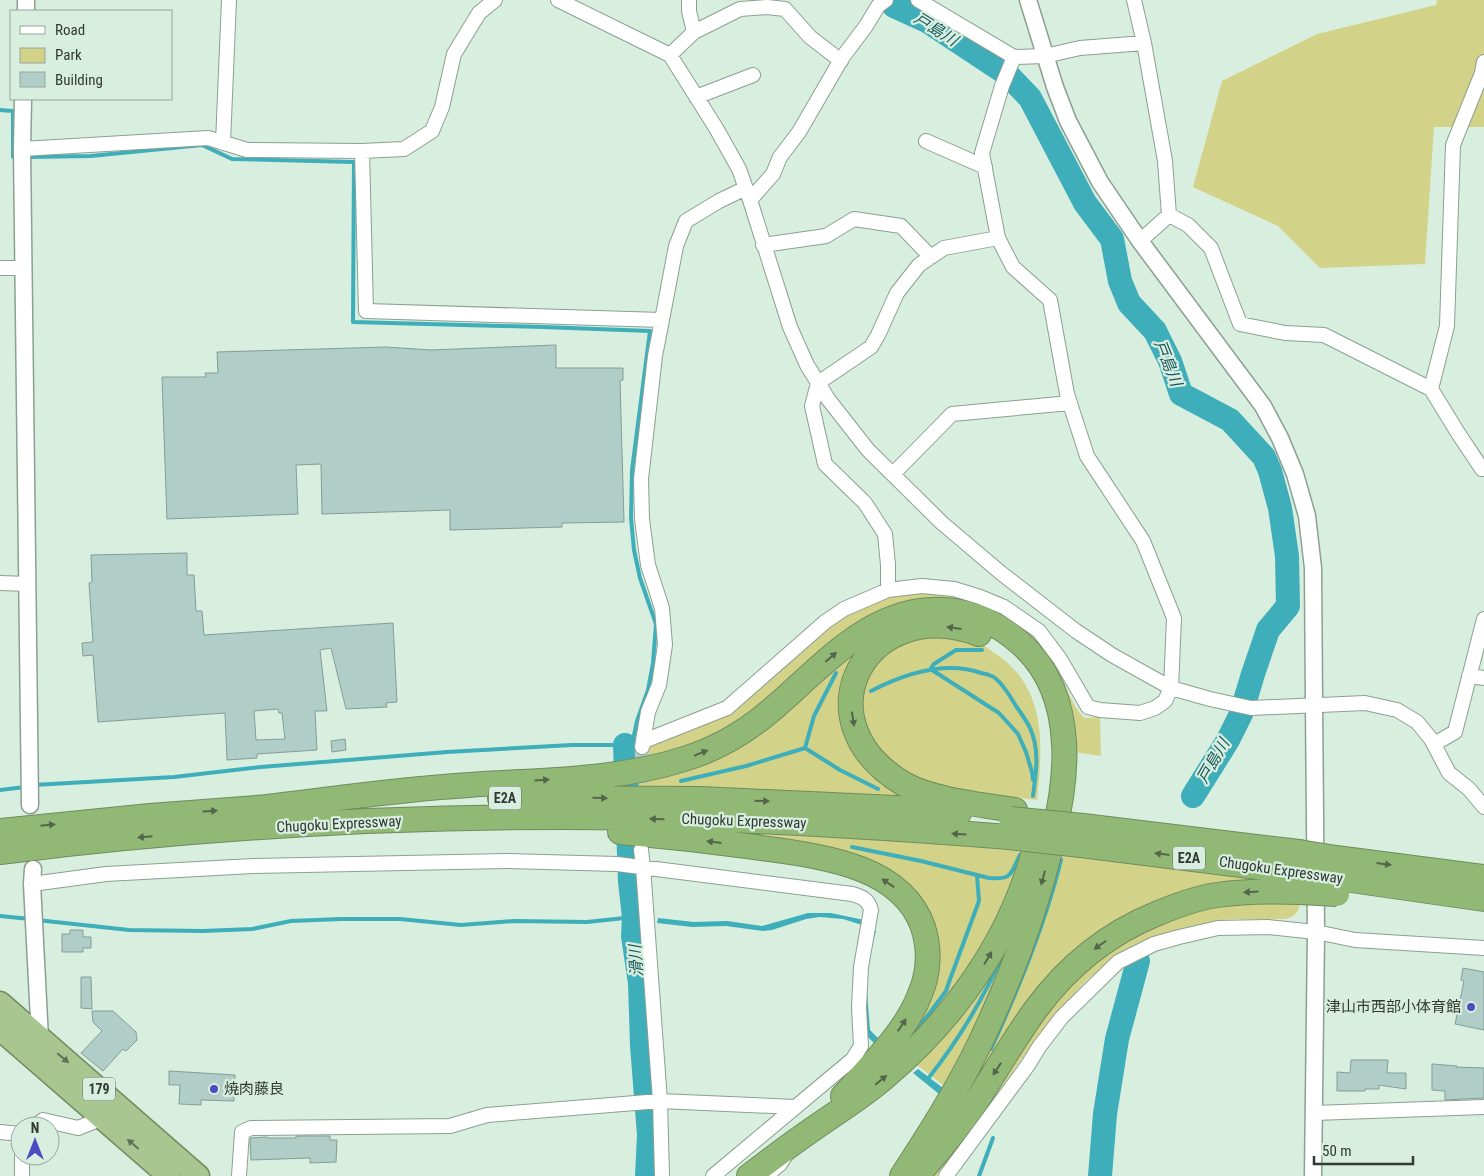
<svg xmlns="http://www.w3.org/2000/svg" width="1484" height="1176" font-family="'Roboto Condensed','Noto Sans JP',sans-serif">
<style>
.green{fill:#d2d389}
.water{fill:#3eaeba}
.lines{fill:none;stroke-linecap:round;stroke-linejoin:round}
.stream{stroke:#3eaeba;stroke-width:4}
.river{stroke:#3eaeba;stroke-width:24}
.building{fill:#b1cdc7;stroke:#839d97;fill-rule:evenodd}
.minor-tunnel{stroke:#b7cabd;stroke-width:14;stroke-dasharray:14 7;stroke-linecap:butt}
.service-casing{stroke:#8ba092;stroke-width:9}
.minor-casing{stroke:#8ba092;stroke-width:16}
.tertiary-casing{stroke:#8ba092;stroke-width:19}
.trunk-casing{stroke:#6f8c5e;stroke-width:25}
.motorway-casing{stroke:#6f8c5e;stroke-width:26}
.service{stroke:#fff;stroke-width:7}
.minor{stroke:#fff;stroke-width:14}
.tertiary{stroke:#fff;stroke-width:16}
.trunk{stroke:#a7c690;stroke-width:22}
.motorway{stroke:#91b875;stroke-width:24}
.motorway-bridge-casing{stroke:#6f8c5e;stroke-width:26;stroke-linecap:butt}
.motorway-bridge{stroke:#91b875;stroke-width:24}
.oneway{fill:#53664b}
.oneway2{fill:#607259}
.poi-dot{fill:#4b4cc2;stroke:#d8eedf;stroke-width:2}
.labels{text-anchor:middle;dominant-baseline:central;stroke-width:4.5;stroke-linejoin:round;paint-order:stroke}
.shield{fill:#d8eedf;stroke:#637067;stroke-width:1}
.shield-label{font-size:14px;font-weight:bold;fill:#313a34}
.street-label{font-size:15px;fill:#313a34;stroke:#d8eedf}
.poi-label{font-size:15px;fill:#313a34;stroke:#d8eedf;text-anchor:end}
.water-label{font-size:16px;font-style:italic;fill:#19575e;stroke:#d8eedf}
</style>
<rect width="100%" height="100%" fill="#d8eedf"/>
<path class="green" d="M1437 0H1484V127H1434L1425 264 1320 268 1278 226 1193 187 1222 81 1317 34 1436 5Z
M917 593C933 594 948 595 963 599 994 606 1029 625 1047 652 1051 658 1055 665 1059 672 1067 686 1073 709 1085 718L1100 717 1101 756 1074 752 1049 664 934 602 727 733 647 762V752L650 747 721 718 739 707 830 627 853 612 891 596Z
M923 635C936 636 948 638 961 639 966 640 972 640 976 641 983 644 990 650 996 654 1047 688 1043 746 1037 800L956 791 925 783 885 760 861 720 862 684 884 653Z
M865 640 842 713 929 800 611 788 602 784 667 773Z
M657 828 829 836 921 842 1025 852 999 921 954 993 895 1057 929 998 908 886Z
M1057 855 1263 879 1283 882 1126 919 962 1107 923 1157Z
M1300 900C1300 911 1295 917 1285 919H1229L1188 927 1165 933 1140 942 1107 964 1087 980 1049 1021 943 1169 937 1176H932L1038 1022 1086 967 1136 933 1218 903Z
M1021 925 947 1088 913 1062Z"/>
<path class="water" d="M808 913H831L864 920 862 925 843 919 820 917 806 919 772 930 763 931 726 926 692 927 657 923 658 918 694 922 727 921 762 926Z
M871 929 876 931 869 956 867 974V991L870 1030 878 1038 874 1043 867 1036 863 1000Z
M918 1069 943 1088 939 1094 913 1073Z"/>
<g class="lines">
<path class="stream" d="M0 110 13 111V157H17
M27 157 91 156 202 145 232 159 354 162 353 322 543 327 650 331 632 470 631 518 634 550 640 578 656 624 653 663 648 690 637 721 633 740 625 745H572L447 752 261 767 174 777 34 785
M931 668 934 664 956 650H982
M932 670 999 713 1018 734 1026 752 1032 772 1033 780
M871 691C904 674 944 660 981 673 986 674 991 675 995 678 1004 685 1010 696 1016 706 1021 713 1026 720 1030 728 1040 750 1036 773 1033 796
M805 748 814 716 836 673
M681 781 746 766 805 748 840 770 878 789
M0 790 25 787
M852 847 921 861 989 878C1013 880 1010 874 1020 855
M0 916 30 919
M37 920 129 930 203 931 252 929 291 921 341 919H400L461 925 514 921 587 922 634 917
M914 1034 946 991 949 982 979 901 977 875
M991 1049C1019 988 1045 925 1061 860
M927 1080C958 1041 984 998 1004 952
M979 1176 993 1138"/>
<path class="river" d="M889 0 894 6 927 21 1007 74 1030 98 1085 203 1112 239 1120 281 1129 303 1155 331 1170 361 1181 394 1230 420 1264 457 1270 471 1280 508 1287 556 1288 606 1268 630 1253 674 1241 714 1228 740 1193 796
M625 745 630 882 634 917 633 936 640 983 642 1045 649 1135 647 1176
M1100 1176 1105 1114 1117 1039 1138 961"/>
</g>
<path class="building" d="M556 345V368H623V380L620 381 624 522 562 523V527L450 530V510L322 514 321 464 296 465 298 514 167 519 162 377H206L205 373H218L217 352 386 347 431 350Z
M187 553V575H194L196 611H202L204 635 393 623 397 702 386 703 387 707 346 709 331 648 320 650 327 711H315L317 750 257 754V758L227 760 225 713 98 722 93 655 83 656 82 643 93 642 89 583 92 582 91 555ZM278 709 279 713H282L285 739 256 740 254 711Z
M345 739 346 750 332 752 331 741Z
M70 930H83V937H91V948H83V952H62V934H70Z
M1463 968 1484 972V1030L1455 1024 1464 981 1461 980Z
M81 977H91L92 1009 81 1008Z
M92 1011H113L136 1032 137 1040 126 1051 123 1049 103 1071 81 1053 102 1031 93 1022Z
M1351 1060H1388L1387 1073H1406V1089L1379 1085V1089H1365V1091H1337V1072L1350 1073Z
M1432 1064 1457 1066 1456 1067 1484 1068V1098L1445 1100V1091L1432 1090Z
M169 1071 235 1075 234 1101 201 1100V1105L179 1104 180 1085H169Z
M296 1136H330V1140H337L336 1162 310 1163V1158L251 1160 250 1138 267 1137V1138H296Z"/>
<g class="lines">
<path class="minor-tunnel" d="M641 804 642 747"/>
<g class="service-casing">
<path id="service" d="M771 1176 783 1166 788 1158"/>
</g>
<g class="minor-casing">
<path id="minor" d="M558 0 670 55 716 128 739 169 750 200 790 327 807 365 828 399 868 450 942 523 1001 573 1076 631 1112 655 1171 688 1210 699 1251 708 1365 703 1397 710 1417 722 1431 739 1449 773 1469 789 1484 807
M918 0 1014 57 1045 56 1080 48 1144 43
M1134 0 1144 43 1165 161 1169 215 1140 241
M694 32 740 9 767 7 785 9 810 37 841 61
M670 55 694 32 689 11V0
M696 97 753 75
M926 141 985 167
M223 143 229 0
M22 149 208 138 247 150 362 151 366 311 662 320
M362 151 404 149 432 131 442 107 454 54 479 13 495 0
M750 200 773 174 780 157 799 132 842 58 866 26 878 6 886 0
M1169 215 1188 225 1211 248 1240 324 1285 333 1324 335 1431 389 1458 433 1482 469H1484
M763 245 826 236 854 219 901 226 931 257
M0 268H24
M1431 389 1447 326 1453 145 1482 73 1484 62
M893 474 952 414 1070 403
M0 583 28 584
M888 590V565L885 534 865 503 825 464 812 406 818 383 871 347 878 335 897 293 919 265 944 248 998 238
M1469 676 1484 678
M644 741 727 708 825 622 844 609 888 590 922 586 954 589 980 597 1004 607 1039 631 1060 659 1088 707 1100 710 1140 713 1155 708 1165 701 1171 688 1174 618 1143 541 1087 456 1067 394 1050 300 1013 267 998 238 982 153 1002 86 1014 57
M1434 744 1455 732 1484 619
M642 747 648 712 659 685 665 645 662 608 648 565 642 519 641 479 655 356 662 320 676 246 686 221 719 201 746 188
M641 850 643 867 660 1101 662 1176
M32 884 106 874 253 866 506 861 617 864 852 894C862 897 868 899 871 910L861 967 859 1007 861 1046 853 1059 713 1176
M1314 1113 1484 1107
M35 1126 43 1120 78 1128 103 1118 105 1115
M0 1132 20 1134
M22 1156V1176
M239 1176 242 1132 251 1128 450 1126 487 1115 660 1101 795 1107
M946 1176 1028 1065 1039 1047 1062 1017 1118 962 1154 944 1179 937 1218 928 1268 927 1316 932 1355 940 1484 948"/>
</g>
<g class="tertiary-casing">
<path id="tertiary" d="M1028 0 1055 87 1068 121 1100 182 1140 241 1263 406 1280 438 1295 474 1307 516 1313 568 1314 705 1316 932 1313 1176
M26 11V0
M23 99 22 149 30 805
M33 869 32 884 40 1039"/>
</g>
<g class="trunk-casing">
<path id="trunk" d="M0 1003 198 1176
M0 1029 169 1176"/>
</g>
<g class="motorway-casing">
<path id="motorway" d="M979 634C868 592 796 720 904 784 932 800 983 805 1015 810
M500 798 700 799 917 809 959 813
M267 807C334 799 401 789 469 785 539 780 616 781 684 759 714 750 744 733 769 712 817 672 864 613 931 610 965 608 995 621 1020 643 1049 668 1062 705 1064 743 1066 773 1061 803 1054 833 1038 906 1012 976 980 1043 958 1089 930 1133 902 1176
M1083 826 1299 852
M0 831 150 816 282 806
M620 832C665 836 710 841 755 847 814 856 900 862 923 927 930 949 929 973 920 994 906 1032 870 1066 843 1096
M1081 845 1297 872
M0 852C231 823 466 812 699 819 802 822 905 829 1008 837
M1336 858 1484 877
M1337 878 1484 899
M749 1176C770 1160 791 1144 813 1129 837 1112 862 1097 884 1078 955 1018 1012 938 1035 847
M917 1176C938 1152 958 1128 976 1102 996 1071 1014 1039 1036 1009 1067 967 1107 934 1156 914 1175 906 1196 898 1217 895 1245 891 1272 891 1300 892"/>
</g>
<use href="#service" class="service"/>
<use href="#minor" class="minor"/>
<use href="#tertiary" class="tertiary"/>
<use href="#trunk" class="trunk"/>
<use href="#motorway" class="motorway"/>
<g class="motorway-bridge-casing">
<path id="motorway-bridge" d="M1011 819 1083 826
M1008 837 1081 845
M1299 852 1336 858
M1297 872 1337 878
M1300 892 1337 894"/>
</g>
<use href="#motorway-bridge" class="motorway-bridge"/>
</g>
<defs><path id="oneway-solid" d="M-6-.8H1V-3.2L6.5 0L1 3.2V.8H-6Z" transform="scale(1.25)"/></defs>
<g class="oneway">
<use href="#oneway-solid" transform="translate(954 628) rotate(-172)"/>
<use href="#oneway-solid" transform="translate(831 657) rotate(-41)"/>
<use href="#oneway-solid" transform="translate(853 719) rotate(81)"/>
<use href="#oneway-solid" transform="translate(701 753) rotate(-22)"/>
<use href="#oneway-solid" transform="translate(542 780) rotate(-4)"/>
<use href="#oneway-solid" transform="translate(600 798) rotate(1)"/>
<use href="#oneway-solid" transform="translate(762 801) rotate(2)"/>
<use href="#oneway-solid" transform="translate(210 811) rotate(-4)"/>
<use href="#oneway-solid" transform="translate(657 819) rotate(-179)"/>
<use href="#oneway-solid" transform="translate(48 825) rotate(-6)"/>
<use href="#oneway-solid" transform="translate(959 834) rotate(-176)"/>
<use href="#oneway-solid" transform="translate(145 837) rotate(175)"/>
<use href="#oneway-solid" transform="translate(714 842) rotate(-173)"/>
<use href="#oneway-solid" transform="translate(1162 854) rotate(-173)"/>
<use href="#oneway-solid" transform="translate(1384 864) rotate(7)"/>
<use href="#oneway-solid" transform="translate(1043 878) rotate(105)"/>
<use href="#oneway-solid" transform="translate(888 883) rotate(-146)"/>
<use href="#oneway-solid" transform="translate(1251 892) rotate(177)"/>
<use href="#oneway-solid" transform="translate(1100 945) rotate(145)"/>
<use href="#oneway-solid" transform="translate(988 958) rotate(-59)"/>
<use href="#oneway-solid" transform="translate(902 1025) rotate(-56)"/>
<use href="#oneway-solid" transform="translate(997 1069) rotate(123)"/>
<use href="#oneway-solid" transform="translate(881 1080) rotate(-39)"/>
</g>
<g class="oneway2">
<use href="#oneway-solid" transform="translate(63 1058) rotate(40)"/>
<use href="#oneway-solid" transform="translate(133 1144) rotate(-139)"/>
</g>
<g class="poi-dot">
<circle cx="1471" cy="1007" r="5"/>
<circle cx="214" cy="1089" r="5"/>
</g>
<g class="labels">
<g class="shield">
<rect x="489" y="786.5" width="32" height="23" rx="4"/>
<rect x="1173" y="846.5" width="32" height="23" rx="4"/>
<rect x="83" y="1077.5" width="32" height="23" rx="4"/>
</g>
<g class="shield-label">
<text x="505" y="798">E2A</text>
<text x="1189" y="858">E2A</text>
<text x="99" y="1089">179</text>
</g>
<g class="street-label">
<text transform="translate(744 821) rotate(2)">Chugoku Expressway</text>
<text transform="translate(339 824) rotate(-3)">Chugoku Expressway</text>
<text transform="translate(1281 870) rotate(8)">Chugoku Expressway</text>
</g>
<g class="poi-label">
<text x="1461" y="1007">津山市西部小体育館</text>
<text x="224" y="1089" text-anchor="start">焼肉藤良</text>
</g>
<g class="water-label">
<text transform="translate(936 29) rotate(32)">戸島川</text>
<text transform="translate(1168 363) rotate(68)">戸島川</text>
<text transform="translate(1213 761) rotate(-60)">戸島川</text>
<text transform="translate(636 961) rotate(-94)">滑川</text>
</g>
</g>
<rect x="10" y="10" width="162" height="90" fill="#d8eedf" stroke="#95a69b"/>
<rect x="20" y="26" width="25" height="8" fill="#ffffff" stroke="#95a69b"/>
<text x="55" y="35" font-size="15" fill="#313a34">Road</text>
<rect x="20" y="48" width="25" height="15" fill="#d2d389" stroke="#95a69b"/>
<text x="55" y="60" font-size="15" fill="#313a34">Park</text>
<rect x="20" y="72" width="25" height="15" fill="#b1cdc7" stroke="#95a69b"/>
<text x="55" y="85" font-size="15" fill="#313a34">Building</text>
<g transform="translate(35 1141)"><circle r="24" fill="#d8eedf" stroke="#95a69b"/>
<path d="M0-4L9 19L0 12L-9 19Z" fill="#4b4cc2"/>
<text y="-8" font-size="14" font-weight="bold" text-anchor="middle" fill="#313a34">N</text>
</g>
<path d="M1314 1156v8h99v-8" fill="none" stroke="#313a34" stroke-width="2.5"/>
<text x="1322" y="1156" font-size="15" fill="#313a34" stroke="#d8eedf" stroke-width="4" paint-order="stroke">50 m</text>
</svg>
